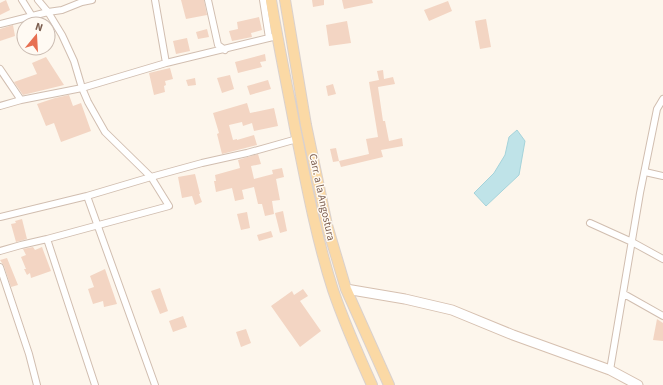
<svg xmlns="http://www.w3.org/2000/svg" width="663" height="385" font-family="'Source Sans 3',sans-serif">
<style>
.water{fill:#bfe3e8;stroke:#a5d3da}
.building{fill:#f3d5c3}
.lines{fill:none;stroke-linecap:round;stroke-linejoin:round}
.street-casing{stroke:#d1beb0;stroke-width:8}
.secondary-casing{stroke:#d6c0b0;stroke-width:11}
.primary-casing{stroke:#dad1cd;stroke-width:12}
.street{stroke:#fff;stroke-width:6}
.secondary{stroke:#fff;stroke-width:9}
.primary{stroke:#fbd9a5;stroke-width:10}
.labels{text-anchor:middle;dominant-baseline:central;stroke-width:3;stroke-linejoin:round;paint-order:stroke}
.street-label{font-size:11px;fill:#7a5c4d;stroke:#fffaf3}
</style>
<rect width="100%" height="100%" fill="#fdf6ec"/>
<path class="water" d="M517 130 525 141 519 175 486 206 474 193 494 173 505 155 509 137Z"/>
<path class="building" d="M6 0 10 10 0 15V3Z
M181 0H204L207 15 186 19Z
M312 0H324V5L313 7Z
M342 0H372L373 3 344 9Z
M448 1 452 11 429 21 424 10Z
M259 17 262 30 251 33 252 37 232 41 229 31 238 29 237 22Z
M486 19 491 47 480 49 475 21Z
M347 21 351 43 329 46 326 25Z
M13 25 15 36 0 41V29Z
M207 29 209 37 198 39 196 32Z
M187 38 190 51 176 54 173 41Z
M265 54 266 61 260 62 262 67 238 73 235 62Z
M46 57 64 85 23 95 14 82 37 74 32 63Z
M170 68 173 79 165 81 166 85 164 86 165 92 154 95 149 73Z
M383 70 384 79 393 77 395 84 378 87 383 121H385L389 141 402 138 403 146 381 150 383 157 341 167 339 161 369 154 366 139 378 137 369 82 379 80 377 71Z
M230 75 234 89 222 93 217 78Z
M195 78 196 85 188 86 186 80Z
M268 80 271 89 250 95 247 86Z
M333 84 336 94 328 96 326 86Z
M69 95 73 106 81 103 91 131 61 142 54 123 46 126 37 104 55 98Z
M247 103 250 113 274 108 278 126 254 131 252 123 243 126 242 122 229 125 233 140 237 139V140L254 135 257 145 222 154 217 134 219 133 213 113Z
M336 148 339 161 333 162 330 149Z
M258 154 261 164 251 166 254 179 273 174 272 170 282 168 284 177 276 179 280 200 272 201 274 214 265 216 262 204H258L254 187 242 190 244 199 235 201 232 188 216 192 214 181H216L215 175 240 168 238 160Z
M195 174 200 194H199L202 202 195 205 192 196 182 198 178 177Z
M283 211 287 231 280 233 275 213Z
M247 212 250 228 241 230 237 214Z
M22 219 27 239 16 242 11 224 16 223 15 221Z
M271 231 273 237 259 241 257 235Z
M33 247 35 250 42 247 51 271 31 278 30 273 27 275 24 269H26L21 257 26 255 23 249Z
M7 258 18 285 11 287 4 266 0 260Z
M105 269 117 304 104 307 103 301 93 304 88 289 94 287 90 276Z
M160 288 168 311 160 314 151 291Z
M303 289 308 296 300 301 321 331 300 347 271 306 292 291 294 295Z
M183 316 187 327 173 332 169 321Z
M657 319 663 323V341L653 340Z
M246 329 251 343 241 347 236 332Z"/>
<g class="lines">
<g class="street-casing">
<path id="street" d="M22 0 32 16
M155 0 166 63
M208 0 218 45 225 50
M263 0 269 38
M0 24 48 12 62 10 82 2 92 0
M0 69 21 100
M0 106 21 100 82 88 166 63 277 36
M645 172 663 176
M87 196 155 385
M0 217 87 196 151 177 202 163 247 153 297 139
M590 223 632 242 663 259
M47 239 95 385
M0 251 21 245 47 239 169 206 151 177 105 132 88 102 82 88 74 61 62 35 48 12 38 0
M0 267 29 354 37 385
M624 294 663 316
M610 370 640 193 657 109 663 99"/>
</g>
<g class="secondary-casing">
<path id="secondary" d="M346 289 405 299 452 310 513 335 610 370 638 385"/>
</g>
<g class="primary-casing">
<path id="primary" d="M271 0C278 43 287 85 295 128 306 182 316 237 333 290 344 322 358 354 372 385
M285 0 306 125 327 225 346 289 389 385"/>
</g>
<use href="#street" class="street"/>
<use href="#secondary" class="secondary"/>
<use href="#primary" class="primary"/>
</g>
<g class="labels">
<g class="street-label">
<text transform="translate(322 197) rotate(78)">Carr. a la Angostura</text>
</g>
</g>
<g transform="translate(36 36) rotate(18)"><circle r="19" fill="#fffaf3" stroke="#cabbb1"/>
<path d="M0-3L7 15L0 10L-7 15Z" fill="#e76f51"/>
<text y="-6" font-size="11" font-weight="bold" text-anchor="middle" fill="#7a5c4d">N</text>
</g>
</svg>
